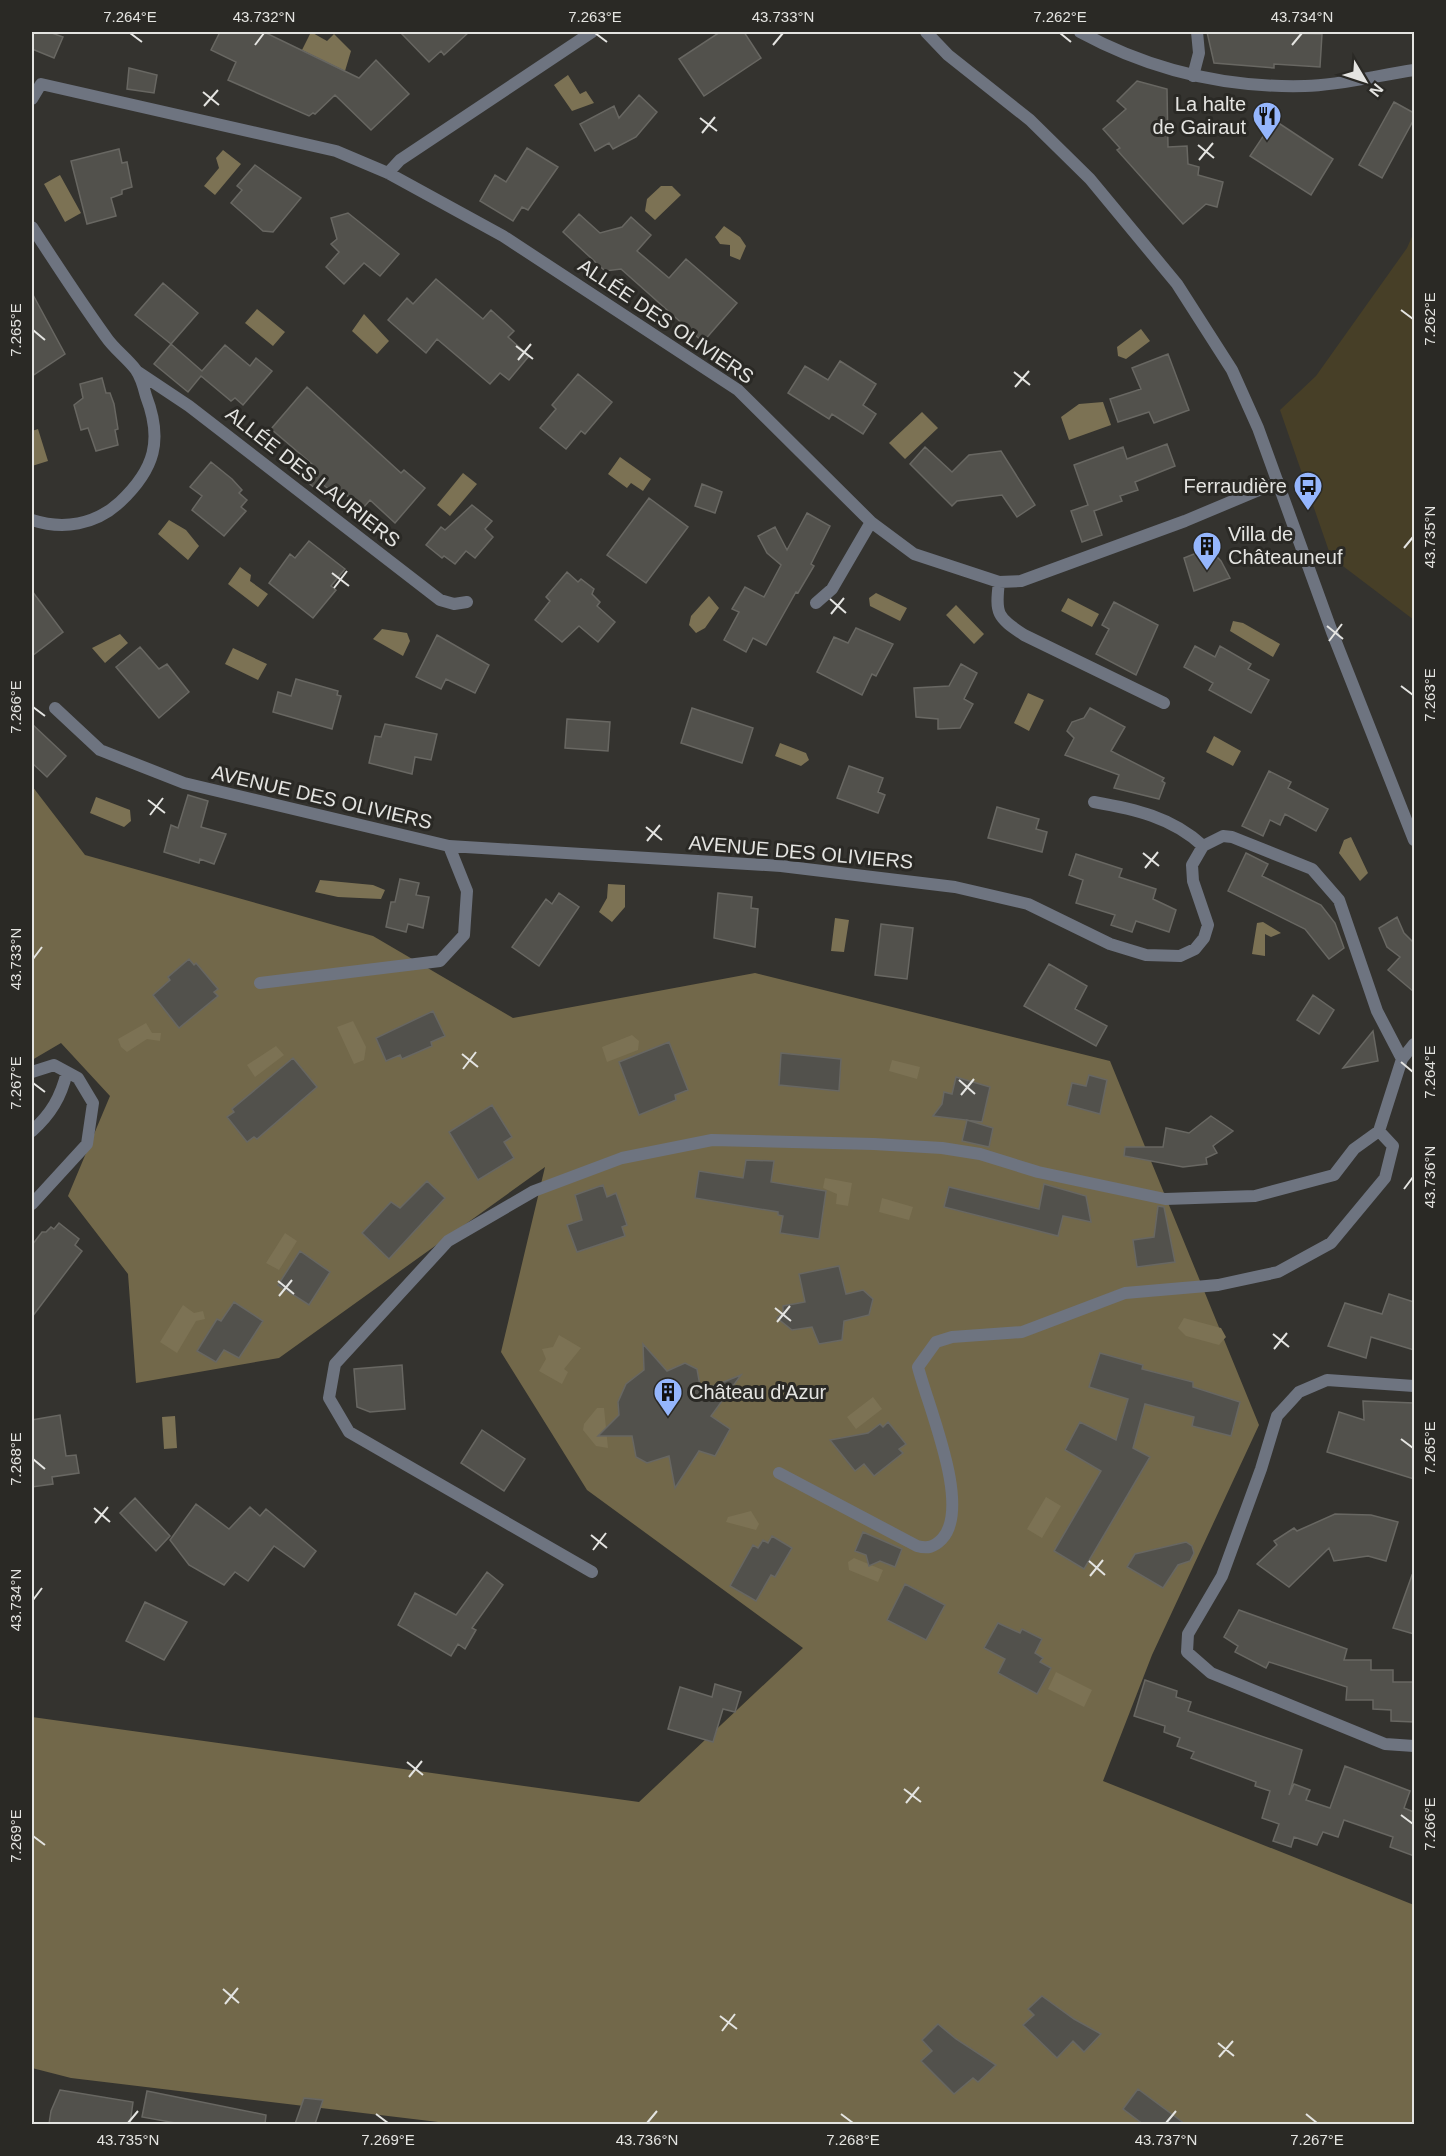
<svg xmlns="http://www.w3.org/2000/svg" width="1446" height="2156" font-family="Helvetica,sans-serif">
<style>
.green{fill:#473f27}
.forest{fill:#72684a}
.water{fill:#7c7254}
.building{fill:#52514c;stroke:#686762;stroke-width:1.5}
.lines{fill:none;stroke-linecap:round;stroke-linejoin:round}
.minor{stroke:#6e7480;stroke-width:12}
.tertiary{stroke:#6e7480;stroke-width:12}
.ticks{fill:none;stroke:#e4e4e1;stroke-width:2}
.labels{text-anchor:middle;dominant-baseline:central;stroke-width:6;stroke-linejoin:round;paint-order:stroke}
.poi-label{font-size:20px;fill:#e4e4e1;stroke:#2a2925;text-anchor:end}
.street-label{font-size:20px;fill:#e4e4e1;stroke:#2a2925}
.neatline{fill:none;stroke:#e4e4e1;stroke-width:2}
.ticks-label{font-size:15px;text-anchor:middle;fill:#e4e4e1}
</style>
<rect width="100%" height="100%" fill="#34332f"/>
<path class="green" d="M1414 232V620L1331 557 1280 410 1316 376 1407 248Z"/>
<path class="forest" d="M32 786 85 855 373 936 513 1018 755 973 1110 1061 1259 1425 1152 1655 1103 1781 1414 1905V2124H455L71 2078 32 2068V1717L639 1802 803 1648 587 1490 501 1352 545 1167 279 1358 136 1383 128 1274 68 1196 110 1096 61 1043 32 1060Z"/>
<path class="water" d="M311 32 327 41 334 34 351 51 345 71 302 50Z
M568 75 580 94 586 91 594 103 572 111 554 85Z
M223 150 241 164 215 195 204 186 219 168 216 158Z
M60 175 81 213 65 222 44 184Z
M661 186H672L681 195 655 220 645 211 647 199Z
M724 226 740 237 746 246 740 260 730 256V245L720 244 715 237Z
M257 309 285 332 273 346 245 323Z
M364 314 389 341 377 354 352 331Z
M1141 329 1150 341 1126 359 1118 356 1117 347Z
M1103 402 1111 425 1069 440 1061 417 1079 404Z
M922 412 938 428 905 459 889 443Z
M38 429 48 461 32 466V431Z
M620 457 651 479 643 491 631 483 627 488 608 474Z
M463 473 477 484 450 516 437 505Z
M169 520 186 530 199 546 188 560 158 534Z
M240 567 251 575 250 581 268 594 258 607 228 584Z
M876 593 907 608 900 621 870 606 869 598Z
M709 596 719 608 705 628 696 633 689 625 691 616Z
M1068 598 1099 614 1092 627 1061 611Z
M956 605 984 634 974 644 946 615Z
M1233 621 1243 623 1280 644 1273 657 1230 631Z
M382 629 407 633 410 641 403 656 373 639Z
M120 634 128 643 105 663 92 648Z
M233 648 267 664 258 680 225 664Z
M1028 693 1044 700 1029 731 1014 723Z
M1214 736 1241 751 1233 766 1206 752Z
M780 743 806 753 809 760 801 766 775 756Z
M96 797 130 810 131 821 124 827 90 813Z
M1351 837 1368 873 1360 881 1339 853 1344 840Z
M320 880 373 885 385 890 381 899 338 897 315 892Z
M608 884 625 885V907L612 922 599 912 607 898Z
M835 918 849 920 844 952 831 951Z
M1263 922 1281 933 1271 937 1265 934V956L1252 954 1257 923Z
M353 1021 366 1047 364 1060 354 1064 337 1027Z
M146 1023 152 1033H161L160 1041 147 1039 127 1052 121 1047 118 1039Z
M632 1035 639 1041 638 1050 607 1062 602 1047Z
M276 1046 284 1055 255 1077 247 1065Z
M892 1060 920 1067 917 1079 889 1071Z
M825 1178 852 1183 848 1206 836 1204 837 1194 823 1188Z
M882 1198 913 1207 909 1220 879 1212Z
M285 1233 297 1241 279 1270 266 1263Z
M183 1305 194 1313 203 1311 205 1319 196 1321 177 1353 160 1342Z
M1184 1318 1221 1328 1226 1337 1219 1345 1186 1336 1178 1328Z
M559 1335 581 1348 564 1369 568 1372 562 1384 539 1371 546 1359 542 1349 553 1347Z
M873 1397 882 1409 856 1429 847 1417Z
M597 1408H604L608 1448 596 1446 583 1430 584 1424Z
M175 1416 177 1448 164 1449 162 1417Z
M1046 1497 1061 1506 1042 1538 1027 1529Z
M751 1511 759 1524 756 1530 726 1522 728 1517Z
M854 1558 883 1570 878 1582 849 1570 848 1562Z
M1056 1672 1092 1690 1084 1707 1048 1689Z"/>
<path class="building" d="M32 32H49L63 37 54 58 32 49Z
M220 32H264L359 78 376 60 409 94 371 130 335 95 315 114 313 113 309 116 228 80 236 62 211 50Z
M400 32H469L444 55 441 51 429 62Z
M720 32H744L761 58 704 96 679 59Z
M1207 32 1322 34 1320 67 1274 64V68L1214 63Z
M129 68 157 75 154 93 127 89Z
M1137 81 1167 89 1168 147 1187 146 1188 164 1199 167 1198 175 1223 182 1217 207 1206 204 1183 224 1117 150 1120 148 1103 129 1126 109 1117 101Z
M639 95 657 112 636 137 613 149 609 143 595 151 580 124 614 106 619 118Z
M1394 102 1414 113V119L1382 178 1359 165Z
M1274 120 1333 159 1311 195 1250 156Z
M527 148 558 167 528 210 522 207 513 221 480 201 495 175 506 182Z
M119 149 122 163 127 162 132 187 122 190V194L111 198 116 216 87 224 71 161Z
M255 165 301 198 273 232 263 231 231 203 242 190 237 186Z
M348 213 399 254 380 276 364 263 344 284 326 267 339 252 331 244 337 239 331 218Z
M579 214 600 233 622 227 631 217 651 235 637 251 669 278 686 259 737 303 703 342 621 269 605 271 563 232Z
M436 279 483 319 491 310 514 331 508 337 529 356 509 380 500 373 490 384 437 339 426 353 388 320 407 298 413 304Z
M163 283 198 313 171 344 202 371 225 345 250 366 256 358 272 371 243 405 235 398 231 401 201 376 188 392 154 364 171 344 135 315Z
M32 293 65 354 32 376Z
M1168 354 1189 410 1154 423 1149 412 1118 422 1110 399 1141 389 1132 368Z
M840 361 876 384 863 405 876 414 863 434 832 414 829 419 788 393 805 366 828 380Z
M578 374 612 402 585 434 581 431 566 449 540 428 556 409 552 405Z
M102 378 106 393H110L114 404 118 429 115 430 118 445 96 451 88 428 81 430 74 405 83 398 80 384Z
M307 387 401 473 404 470 425 488 395 523 370 500 363 508 341 491 336 495 321 483 316 489 301 477 312 464 271 429Z
M1167 444 1175 466 1135 482 1138 490 1120 496 1122 501 1094 511 1102 535 1082 542 1071 511 1088 505 1074 465 1123 447 1127 459Z
M925 447 952 472 969 455 1001 451 1035 505 1017 517 1002 495 957 501 952 506 910 464Z
M211 462 232 479 242 490 239 493 247 500 241 507 246 511 224 536 192 510 202 496 190 487Z
M702 484 722 492 715 513 695 506Z
M649 498 688 527 646 583 607 555Z
M472 505 492 521 485 529 493 537 475 558 466 551 455 564 444 556 442 558 426 545 441 527 445 530Z
M807 513 830 526 811 564 814 566 798 593 796 592 766 645 753 638 746 652 724 640 739 612 732 609 745 587 764 597 781 565 767 553 758 536 775 527 787 550Z
M309 541 345 569 331 586 336 590 313 618 269 583 290 554 295 558Z
M1204 550 1213 553 1221 561 1230 578 1194 591 1184 558Z
M567 572 578 582 581 579 594 589 592 594 600 602 597 606 615 622 598 642 579 626 562 642 535 620 550 601 546 597Z
M32 591 63 632 32 656Z
M1114 602 1158 625 1136 675 1096 654 1109 629 1102 625Z
M856 628 893 644 876 676 872 674 862 695 817 672 834 637 848 643Z
M437 635 489 665 475 693 446 679 441 689 416 677Z
M1195 646 1215 657 1220 646 1251 664 1248 669 1269 680 1251 713 1209 690 1213 683 1184 667Z
M140 647 159 669 167 664 189 692 159 718 116 667Z
M961 664 977 673 964 699 973 704 960 728 938 729V719L916 717 914 688 949 686Z
M296 679 338 691 337 695 341 696 332 729 273 712 278 692 291 696Z
M692 708 753 728 742 763 681 743Z
M1090 708 1125 727 1111 751 1164 778 1162 781 1165 783 1159 799 1114 788 1119 775 1065 755 1074 738 1067 731 1072 722 1084 718Z
M567 719 610 722 608 751 565 748Z
M32 724 66 756 47 777 32 763Z
M385 724 437 734 431 760 415 757 412 774 369 763 375 736 381 737Z
M849 766 883 778 878 792 885 795 878 813 837 798Z
M1269 771 1291 782 1288 788 1328 809 1316 831 1285 814 1280 825 1270 820 1263 836 1242 826Z
M188 795 208 801 201 827 226 834 214 864 200 859 199 863 164 852 171 825 178 828Z
M997 807 1039 819 1036 829 1047 832 1042 852 988 838Z
M1246 853 1268 864 1262 876 1321 905 1335 923 1344 948 1329 959 1305 929 1228 891Z
M1076 854 1122 869 1119 877 1156 889 1153 899 1176 910 1169 932 1136 921 1132 932 1111 925 1115 915 1076 903 1083 880 1069 875Z
M400 879 419 883 416 895 429 897 423 928 408 924 406 932 386 927 391 902H395Z
M559 893 579 907 539 966 512 947 546 899 552 904Z
M718 893 752 897 751 908 758 909 755 947 714 938Z
M1397 917 1404 933 1413 942 1414 940V992L1388 970 1400 957 1387 947 1379 928Z
M881 924 913 928 907 979 875 975Z
M189 959 194 965 196 963 218 989 214 992 218 996 179 1028 153 995 170 980 168 977Z
M1049 964 1087 986 1075 1009 1107 1026 1096 1046 1024 1006Z
M1313 995 1334 1010 1319 1034 1297 1020Z
M433 1011 445 1036 431 1042 432 1046 402 1059 400 1055 386 1061 376 1038Z
M1373 1031 1378 1061 1343 1068Z
M669 1042 688 1090 675 1095 676 1100 639 1115 619 1062Z
M781 1053 841 1059 839 1091 779 1085Z
M293 1058 317 1087 257 1139 254 1137 247 1142 227 1117 234 1112 232 1109Z
M1089 1075 1107 1080 1100 1114 1067 1105 1072 1083 1086 1086Z
M956 1077 990 1087 982 1122 933 1116 942 1104 944 1092 952 1094Z
M492 1105 512 1137 504 1142 514 1158 478 1180 449 1132Z
M1211 1116 1233 1131 1213 1146 1217 1153 1206 1158 1207 1164 1183 1167 1124 1156 1125 1147H1163L1166 1128 1189 1133Z
M967 1120 993 1128 989 1147 962 1141Z
M746 1160 774 1161 771 1182 826 1191 819 1239 780 1233 783 1216 778 1215V1212L695 1198 699 1171 743 1178Z
M427 1181 445 1198 389 1259 362 1233 391 1202 400 1208Z
M1044 1184 1086 1196 1091 1222 1063 1216 1058 1236 944 1207 949 1187 1039 1209Z
M603 1185 607 1197 616 1193 627 1225 622 1227 625 1236 577 1252 567 1225 582 1220 575 1195Z
M1158 1206 1164 1207 1175 1262 1137 1267 1133 1240 1154 1237Z
M59 1223 79 1239 75 1245 82 1251 32 1317V1245L42 1232H46L51 1227 54 1229Z
M300 1251 330 1272 309 1305 278 1285Z
M839 1266 846 1294 863 1290 873 1299 869 1315 844 1321 842 1340 819 1344 812 1327 792 1330 777 1318 783 1313V1306L805 1302 799 1274Z
M1389 1294 1414 1302V1350L1371 1337 1366 1358 1328 1346 1345 1303 1382 1314Z
M234 1302 263 1321 239 1358 224 1350 216 1362 197 1351 217 1319 221 1321Z
M643 1344 667 1371 685 1363 697 1369 701 1391 741 1375 711 1416 730 1429 715 1456 699 1451 675 1488 669 1456 647 1463 636 1457 632 1436H598L619 1415 618 1402 626 1384 644 1370Z
M1100 1353 1143 1365 1142 1369 1193 1382V1387L1240 1402 1231 1436 1192 1426 1194 1417 1145 1404 1133 1448 1150 1457 1084 1569 1054 1551 1101 1471 1065 1450 1080 1422 1116 1440 1128 1399 1089 1387Z
M402 1365 405 1409 370 1412 357 1407 354 1369Z
M1363 1401 1414 1403V1479L1327 1452 1339 1412 1364 1420Z
M60 1415 66 1456 76 1455 79 1473 52 1477 53 1484 32 1487V1420Z
M888 1422 906 1444 899 1449 903 1453 874 1476 864 1464 855 1471 830 1440 868 1433 880 1424 883 1427Z
M482 1430 525 1459 504 1491 461 1463Z
M135 1498 170 1536 156 1551 120 1513Z
M196 1504 229 1529 250 1507 260 1516 266 1509 316 1551 304 1567 274 1546 248 1581 235 1572 224 1585 189 1565 170 1540Z
M1335 1514 1371 1515 1398 1522 1386 1561 1368 1556 1334 1561 1329 1548 1289 1587 1257 1564 1277 1545 1274 1541 1294 1528 1297 1531Z
M863 1532 902 1549 895 1567 880 1561 869 1566 866 1555 855 1551Z
M772 1536 792 1548 775 1577 771 1575 756 1601 730 1586 753 1545 758 1548 763 1540 768 1543Z
M1186 1542 1192 1546 1194 1553 1190 1561 1178 1565 1163 1588 1127 1567 1135 1554Z
M487 1572 503 1585 472 1628 476 1630 465 1649 458 1644 451 1656 398 1625 415 1593 456 1615Z
M1412 1575 1414 1576V1634L1393 1628Z
M905 1584 945 1605 926 1640 887 1620Z
M145 1602 187 1622 164 1660 126 1641Z
M1239 1610 1347 1649 1344 1660H1371V1670H1393V1682H1414V1722L1391 1721V1710L1373 1709V1700H1346L1347 1687 1269 1662 1266 1668 1235 1652 1238 1646 1224 1637Z
M998 1623 1020 1633 1022 1629 1042 1639 1035 1653 1043 1658 1040 1662 1051 1668 1037 1694 998 1673 1005 1659 984 1648Z
M1145 1680 1177 1691 1176 1697 1191 1702 1188 1711 1302 1750 1289 1795 1294 1784 1310 1790 1306 1800 1330 1808 1345 1766 1410 1791 1404 1808 1414 1812V1856L1390 1847 1393 1837 1344 1820 1338 1837 1323 1832 1317 1845 1294 1837 1291 1847 1273 1841 1279 1824 1262 1818 1270 1791 1255 1786 1256 1782 1191 1758 1194 1752 1177 1746 1180 1738 1164 1732 1165 1726 1134 1716Z
M715 1684 741 1692 735 1712 723 1709 713 1742 668 1729 680 1687 712 1697Z
M1042 1996 1074 2019 1101 2034 1084 2052 1073 2041 1057 2058 1023 2025 1034 2015 1028 2009Z
M938 2024 956 2039 996 2065 978 2082 973 2078 954 2094 921 2061 932 2051 922 2040Z
M1138 2089 1185 2124H1143L1123 2109Z
M60 2090 133 2102 130 2124H49L51 2111Z
M147 2091 266 2115 265 2124H181L142 2117Z
M304 2098 323 2100 315 2124H295Z"/>
<g class="lines">
<path class="minor" d="M1193 76 1199 53 1197 32
M32 99 41 84 336 151 388 173 503 236 738 390 871 522 914 554 999 582 1021 581 1185 521 1278 482
M388 173 400 160 592 32
M32 227C56 264 80 301 106 337 114 349 127 358 136 370 141 377 144 388 146 396 163 440 155 469 120 502 95 525 63 530 32 520
M138 372 189 406 440 600 454 604 467 602
M999 582C995 614 997 617 1024 635L1164 703
M816 603 832 589 871 522
M55 708 100 750 184 783 449 846 781 866 955 887 1028 904 1110 944 1146 955 1180 956 1195 949 1204 938 1208 925 1193 881 1192 865 1203 846 1223 836 1232 837 1312 869 1339 900 1377 1011 1402 1059
M1094 802C1134 809 1172 817 1203 846
M260 983 440 961 464 935 467 891 449 846
M32 1072 54 1065 78 1078 93 1103 87 1144 32 1204
M32 1131C51 1114 61 1097 67 1072
M1414 1386 1327 1380 1299 1392 1277 1416 1261 1469 1222 1576 1188 1634 1187 1652 1211 1673 1385 1744 1414 1746
M779 1473 917 1546C928 1549 934 1547 942 1539 972 1507 928 1407 918 1367L936 1342 952 1337 1022 1332 1125 1293 1218 1285 1278 1272 1331 1243 1385 1178 1393 1146 1379 1131
M592 1572 349 1432 329 1398 335 1364 448 1241 534 1191 622 1158 712 1140 874 1144 942 1148 980 1154 1038 1172 1165 1199 1255 1196 1334 1175 1354 1149 1379 1131 1402 1059 1414 1044"/>
<path class="tertiary" d="M926 32 948 55 1030 120 1090 179 1177 284 1232 370 1258 428 1332 632 1414 840
M1080 32C1150 70 1225 88 1305 86 1341 85 1379 75 1414 70"/>
</g>
<path class="ticks" d="M130 33 142 42M595 33 607 42M1060 33 1071 42M255 45 264 33M773 45 783 33M1292 45 1302 33M203 92 219 105M204 106 218 90M700 118 717 131M702 133 715 117M1198 145 1214 158M1199 160 1213 143M1401 310 1413 319M33 330 45 340M516 346 533 359M518 360 531 344M1014 372 1030 385M1015 387 1029 371M1404 548 1413 537M332 573 349 586M334 588 347 571M830 599 846 613M831 614 844 598M1327 626 1343 639M1329 641 1342 624M1401 686 1413 695M33 707 45 716M148 800 165 813M150 815 163 798M646 827 662 840M647 841 660 825M1143 853 1159 866M1145 868 1158 852M33 959 42 947M462 1054 478 1067M1401 1062 1413 1072M463 1069 476 1052M959 1080 975 1094M33 1083 45 1092M961 1095 974 1079M1404 1189 1413 1177M278 1281 294 1294M279 1296 292 1280M775 1308 791 1321M777 1322 790 1306M1273 1334 1289 1347M1274 1349 1287 1333M1401 1439 1413 1448M33 1459 45 1469M94 1508 110 1522M95 1523 108 1507M591 1535 607 1548M593 1550 606 1533M1089 1561 1105 1575M1090 1576 1103 1560M33 1600 42 1588M407 1762 423 1775M409 1777 422 1761M904 1789 921 1802M906 1803 919 1787M1401 1815 1413 1824M33 1836 45 1845M223 1989 239 2003M225 2004 238 1988M720 2016 737 2029M722 2031 735 2014M1218 2043 1234 2056M1219 2057 1233 2041M376 2114 388 2123M841 2114 853 2123M1306 2114 1317 2123M128 2123 138 2111M647 2123 657 2111M1166 2123 1176 2111"/>
<defs>
<g id="restaurant-pin" transform="scale(1.5)"><path d="M0 17L-7.5 6A9.5 9.5 0 1 1 7.5 6Z" fill="#95b6fd" stroke="#2a2925"/><path d="M-5-6h1v4h1v-4h1v4h1v-4h1v5L-1.5 .5V6h-2V.5L-5-1ZM5-6V6H3V1.5H1.5Q1.5-4 5-6Z" fill="#111"/></g>
<g id="bus-pin" transform="scale(1.5)"><path d="M0 17L-7.5 6A9.5 9.5 0 1 1 7.5 6Z" fill="#95b6fd" stroke="#2a2925"/><path d="M-5-6H5V4H4V6H2V4H-2V6H-4V4H-5ZM-3.5-4V0h7V-4ZM-3.5 1.2v1.5H-2V1.2ZM2 1.2v1.5H3.5V1.2Z" fill="#111"/></g>
<g id="building-pin" transform="scale(1.5)"><path d="M0 17L-7.5 6A9.5 9.5 0 1 1 7.5 6Z" fill="#95b6fd" stroke="#2a2925"/><path d="M-4-6H4V6H1V3H-1V6H-4ZM-2.5-4.3h1.7v1.8h-1.7ZM.8-4.3h1.7v1.8H.8ZM-2.5-1h1.7V.8h-1.7ZM.8-1h1.7V.8H.8Z" fill="#111"/></g>
</defs>
<g fill-rule="evenodd">
<use href="#restaurant-pin" x="1267" y="116"/>
<use href="#bus-pin" x="1308" y="486"/>
<use href="#building-pin" x="1207" y="546"/>
<use href="#building-pin" x="668" y="1392"/>
</g>
<g class="labels">
<g class="poi-label">
<text x="1246" y="104">La halte<tspan x="1246" dy="23">de Gairaut</tspan></text>
<text x="1287" y="486">Ferraudière</text>
<text x="1228" y="534" text-anchor="start">Villa de<tspan x="1228" dy="23">Châteauneuf</tspan></text>
<text x="689" y="1392" text-anchor="start">Château d'Azur</text>
</g>
<g class="street-label">
<text transform="translate(666 321) rotate(34)">ALLÉE DES OLIVIERS</text>
<text transform="translate(313 477) rotate(38)">ALLÉE DES LAURIERS</text>
<text transform="translate(322 797) rotate(13)">AVENUE DES OLIVIERS</text>
<text transform="translate(801 852) rotate(5)">AVENUE DES OLIVIERS</text>
</g>
</g>
<rect width="1446" height="2156" fill="none" stroke="#2a2925" stroke-width="66"/>
<g transform="translate(1365 81) rotate(129)" stroke="#2a2925" stroke-width="4.5" paint-order="stroke">
<path d="M0-4.5L10 22L0 15L-10 22Z" fill="#e4e4e1"/>
<text y="-9" font-size="16" font-weight="bold" text-anchor="middle" fill="#e4e4e1">N</text>
</g>
<rect x="33" y="33" width="1380" height="2090" class="neatline"/>
<g class="ticks-label">
<text x="130" y="22">7.264°E</text>
<text x="264" y="22">43.732°N</text>
<text x="595" y="22">7.263°E</text>
<text x="783" y="22">43.733°N</text>
<text x="1060" y="22">7.262°E</text>
<text x="1302" y="22">43.734°N</text>
<text transform="translate(1430 319) rotate(-90)" y="5">7.262°E</text>
<text transform="translate(16 330) rotate(-90)" y="5">7.265°E</text>
<text transform="translate(1430 537) rotate(-90)" y="5">43.735°N</text>
<text transform="translate(1430 695) rotate(-90)" y="5">7.263°E</text>
<text transform="translate(16 707) rotate(-90)" y="5">7.266°E</text>
<text transform="translate(16 959) rotate(-90)" y="5">43.733°N</text>
<text transform="translate(1430 1072) rotate(-90)" y="5">7.264°E</text>
<text transform="translate(16 1083) rotate(-90)" y="5">7.267°E</text>
<text transform="translate(1430 1177) rotate(-90)" y="5">43.736°N</text>
<text transform="translate(1430 1448) rotate(-90)" y="5">7.265°E</text>
<text transform="translate(16 1459) rotate(-90)" y="5">7.268°E</text>
<text transform="translate(16 1600) rotate(-90)" y="5">43.734°N</text>
<text transform="translate(1430 1824) rotate(-90)" y="5">7.266°E</text>
<text transform="translate(16 1836) rotate(-90)" y="5">7.269°E</text>
<text x="128" y="2145">43.735°N</text>
<text x="388" y="2145">7.269°E</text>
<text x="647" y="2145">43.736°N</text>
<text x="853" y="2145">7.268°E</text>
<text x="1166" y="2145">43.737°N</text>
<text x="1317" y="2145">7.267°E</text>
</g>
</svg>
